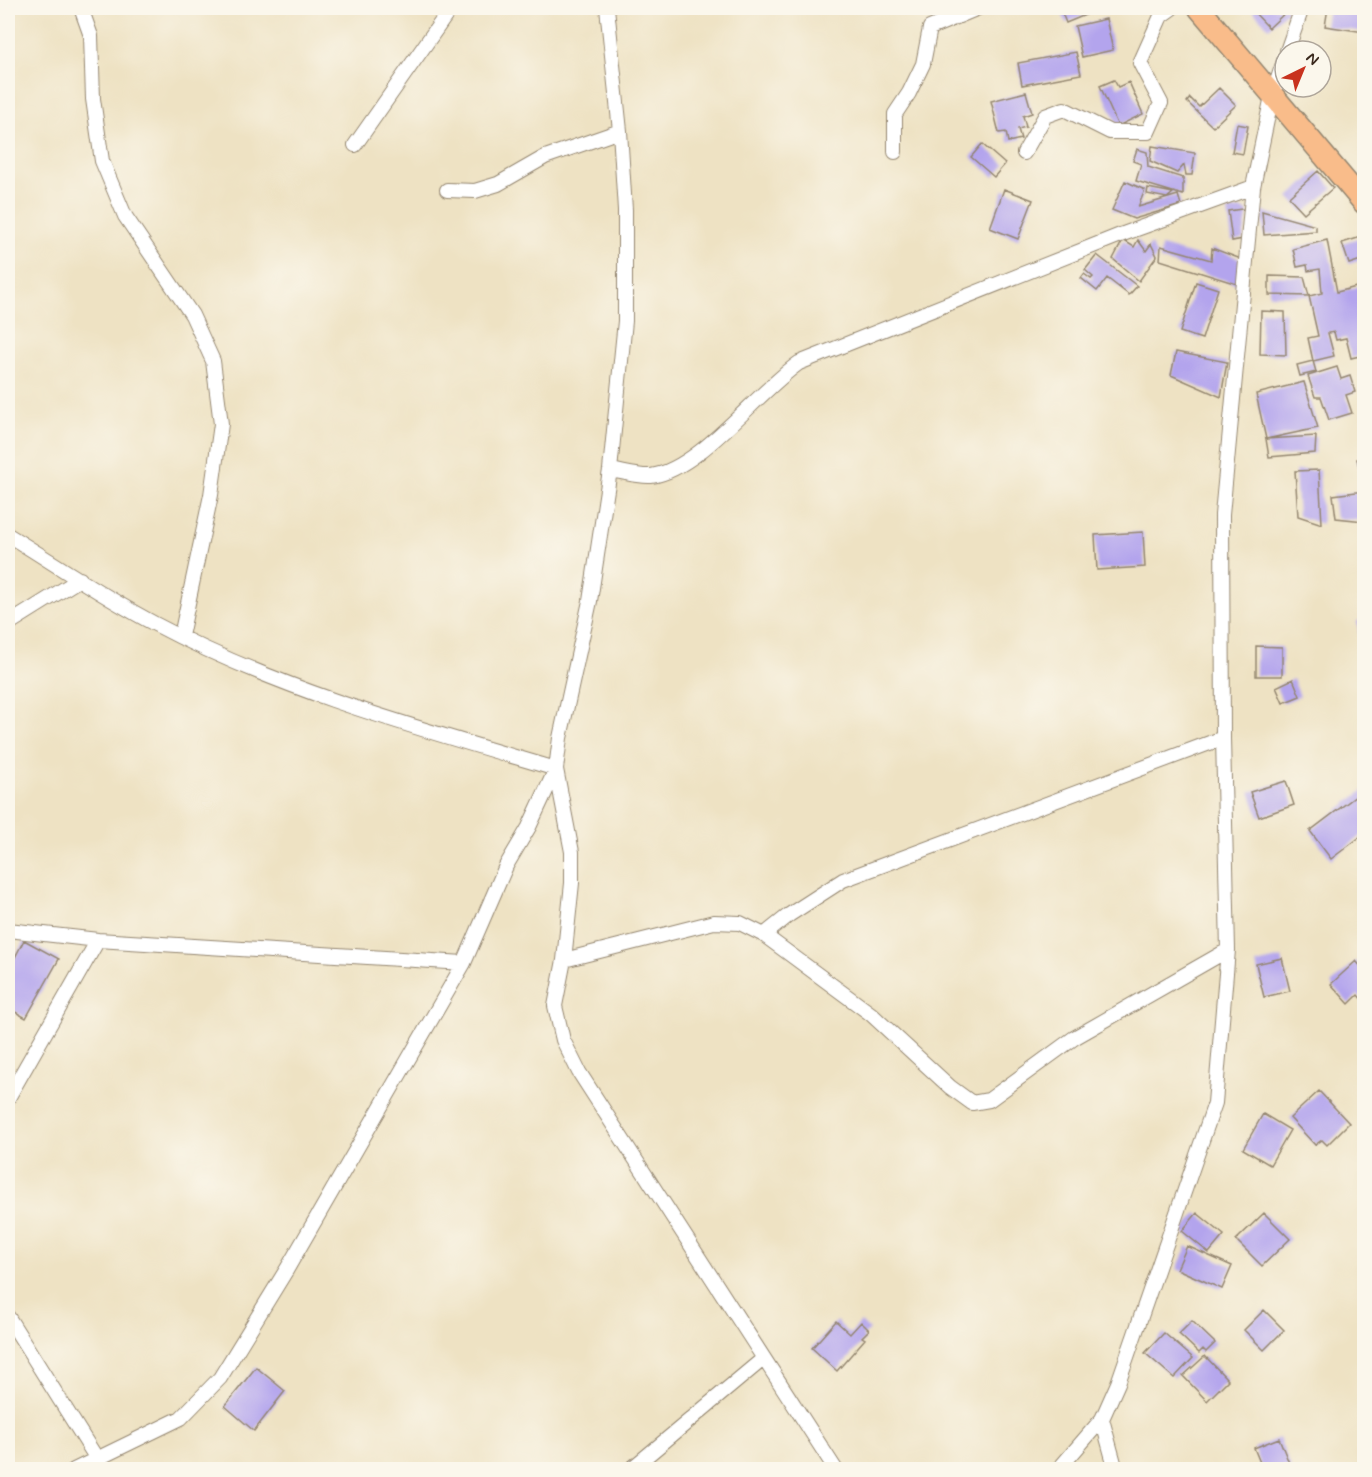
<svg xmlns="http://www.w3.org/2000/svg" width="1372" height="1477" font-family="Mynerve,sans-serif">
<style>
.building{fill:#b3a4ed}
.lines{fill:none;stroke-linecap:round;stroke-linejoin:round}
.street-casing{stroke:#948670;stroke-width:16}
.primary-casing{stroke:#948670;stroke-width:24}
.street{stroke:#fff;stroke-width:14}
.primary{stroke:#f9bc8a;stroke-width:21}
</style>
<rect width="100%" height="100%" fill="#fbf7ec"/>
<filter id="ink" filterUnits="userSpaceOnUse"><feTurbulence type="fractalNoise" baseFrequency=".0167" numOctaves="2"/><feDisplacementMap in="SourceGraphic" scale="12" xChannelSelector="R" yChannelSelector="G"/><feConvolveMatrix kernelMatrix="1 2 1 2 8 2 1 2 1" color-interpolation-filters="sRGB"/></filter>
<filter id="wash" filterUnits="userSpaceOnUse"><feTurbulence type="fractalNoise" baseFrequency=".008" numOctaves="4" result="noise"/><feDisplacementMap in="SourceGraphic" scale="24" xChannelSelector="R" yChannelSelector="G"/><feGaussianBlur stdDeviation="1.35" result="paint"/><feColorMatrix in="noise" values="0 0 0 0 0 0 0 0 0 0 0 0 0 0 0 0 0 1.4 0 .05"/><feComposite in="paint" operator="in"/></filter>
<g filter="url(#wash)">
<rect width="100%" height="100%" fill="#eee2c3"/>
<g id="blocks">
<path class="building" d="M1060 8H1102L1066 23Z
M1252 8H1288L1289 9 1269 28 1251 9Z
M1328 8H1364V32L1325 26Z
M1106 19 1113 50 1082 57 1075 26Z
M1076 52 1081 74 1022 85 1018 63Z
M1114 80 1118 87 1129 82 1143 114 1118 126 1100 86Z
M1219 88 1236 105 1213 127 1187 102 1190 98 1199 107Z
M1026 92 1032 113 1023 116 1026 127 1018 129 1021 139 1008 142 1006 132 999 133 991 101Z
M1237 124 1248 126 1243 154 1232 152Z
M982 144 1005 164 994 177 971 157Z
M1152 146 1195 153 1192 175H1186L1184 165 1177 173 1150 161Z
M1137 149 1147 152 1148 167 1183 178V195L1136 181 1141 164 1133 161Z
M1318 171 1333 188 1304 213 1289 197Z
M1125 181 1145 190 1138 207 1178 195 1181 205 1134 219 1112 210Z
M1148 188 1173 193 1167 198 1147 194Z
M1004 189 1033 200 1018 239 990 228Z
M1242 209 1248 212 1243 239 1232 241 1228 211Z
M1262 211 1316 226V231L1264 235Z
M1364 236V259L1349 264 1342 243Z
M1123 240 1134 247 1138 240 1146 251 1151 244 1157 256 1139 281 1113 259Z
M1327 240 1337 292 1364 285V355L1351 358 1346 338 1336 340 1334 332 1328 333 1334 356 1313 361 1316 372 1300 376 1297 365 1313 361 1308 338 1318 336 1309 296 1322 293 1320 269 1308 271 1307 265 1297 267 1293 249Z
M1161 246 1211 260 1212 248 1241 259 1240 285 1160 260Z
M1097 255 1137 286 1129 295 1107 278 1097 291 1081 278 1084 274 1091 279 1093 277 1085 270Z
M1269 276 1304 277 1309 296 1269 295Z
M1196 282 1218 289 1202 339 1180 332Z
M1261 311 1285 312 1286 355 1260 354Z
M1176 352 1227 362 1221 397 1171 375Z
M1337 367 1341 379 1350 376 1355 392 1346 395 1352 413 1329 420 1321 397H1315L1308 376Z
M1304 382 1318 428 1266 439 1256 394Z
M1316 436 1315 453 1269 457 1266 439Z
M1364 457V485L1357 459Z
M1319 470 1322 524 1298 516 1295 471Z
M1364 491V521L1336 518 1333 495Z
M1143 532 1145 567 1097 570 1095 535Z
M1364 620V660H1363L1357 621Z
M1256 646 1282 647V676H1256Z
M1293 679 1300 696 1283 703 1276 687Z
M1286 781 1294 805 1259 817 1250 792Z
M1364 790V834L1331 859 1310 831Z
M24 940 59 959 26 1018 8 1008V971Z
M1282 958 1290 991 1264 997 1256 964Z
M1356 961 1364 970V1002L1358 995 1349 1004 1331 984Z
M1319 1091 1349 1123 1327 1145 1322 1140 1315 1145 1290 1118Z
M1263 1114 1290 1130 1270 1165 1243 1149Z
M1197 1213 1224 1235 1209 1253 1182 1231Z
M1264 1213 1290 1239 1262 1266 1236 1240Z
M1187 1246 1232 1266 1222 1289 1177 1269Z
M1264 1310 1284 1330 1264 1350 1244 1330Z
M836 1321 850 1334 861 1322 869 1330 862 1337 865 1339 837 1371 812 1348Z
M1192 1321 1215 1343 1206 1352 1203 1349 1199 1353 1179 1334Z
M1164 1333 1193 1358 1174 1378 1145 1353Z
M1205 1356 1228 1380 1207 1401 1183 1376Z
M256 1367 285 1391 254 1431 225 1406Z
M1279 1438 1291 1468 1263 1470 1254 1448Z"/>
</g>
</g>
<g filter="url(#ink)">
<use href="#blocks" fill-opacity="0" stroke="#948670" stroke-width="1.5"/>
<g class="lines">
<g class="street-casing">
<path id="street" d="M81 8 91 36 93 99 102 161 125 216 192 315 213 361 221 424 211 495 181 636
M607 8 620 131 625 210V321L610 470 590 601 560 738 556 769 572 852V883L564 960 555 1006 563 1040 579 1072 836 1470
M1287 51 1302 8
M355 145 451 8
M895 152V114L909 93 923 64 930 28 978 8
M1024 153 1045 116 1064 109 1110 132H1148L1161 103 1140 63 1161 16 1172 8
M447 190 475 191 498 184 545 157 620 131
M610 470C623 472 639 477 651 476 699 470 756 393 799 363L1123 234 1253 187
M8 535C57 565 105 598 155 624 281 691 421 729 556 769L529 827 506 866 464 963 287 1269 220 1378 181 1418 74 1470
M8 624 80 579
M8 930 98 940 464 963
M764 935 789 915 843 880 1223 738
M564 960 714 922 740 923 764 935 871 1014 950 1087 972 1103 989 1100 1074 1038 1228 950
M8 1098 98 940
M8 1317 97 1459 95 1465
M1102 1419 1116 1470
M630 1470 763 1359
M1058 1470 1102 1419 1118 1383 1215 1103 1228 950 1223 738 1222 515 1253 187 1272 96 1285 58"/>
</g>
<g class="primary-casing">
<path id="primary" d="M1199 8 1364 203"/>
</g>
<use href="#street" class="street"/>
<use href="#primary" class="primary"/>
</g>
</g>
<rect width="1372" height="1477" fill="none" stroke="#fbf7ec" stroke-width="30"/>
<g transform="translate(1303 69) rotate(43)"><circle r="28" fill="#fbf7ec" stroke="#aea59a" stroke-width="1.5"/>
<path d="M0-4.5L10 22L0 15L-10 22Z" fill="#c8321e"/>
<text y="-9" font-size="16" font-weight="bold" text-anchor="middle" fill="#3b2a1e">N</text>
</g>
</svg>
